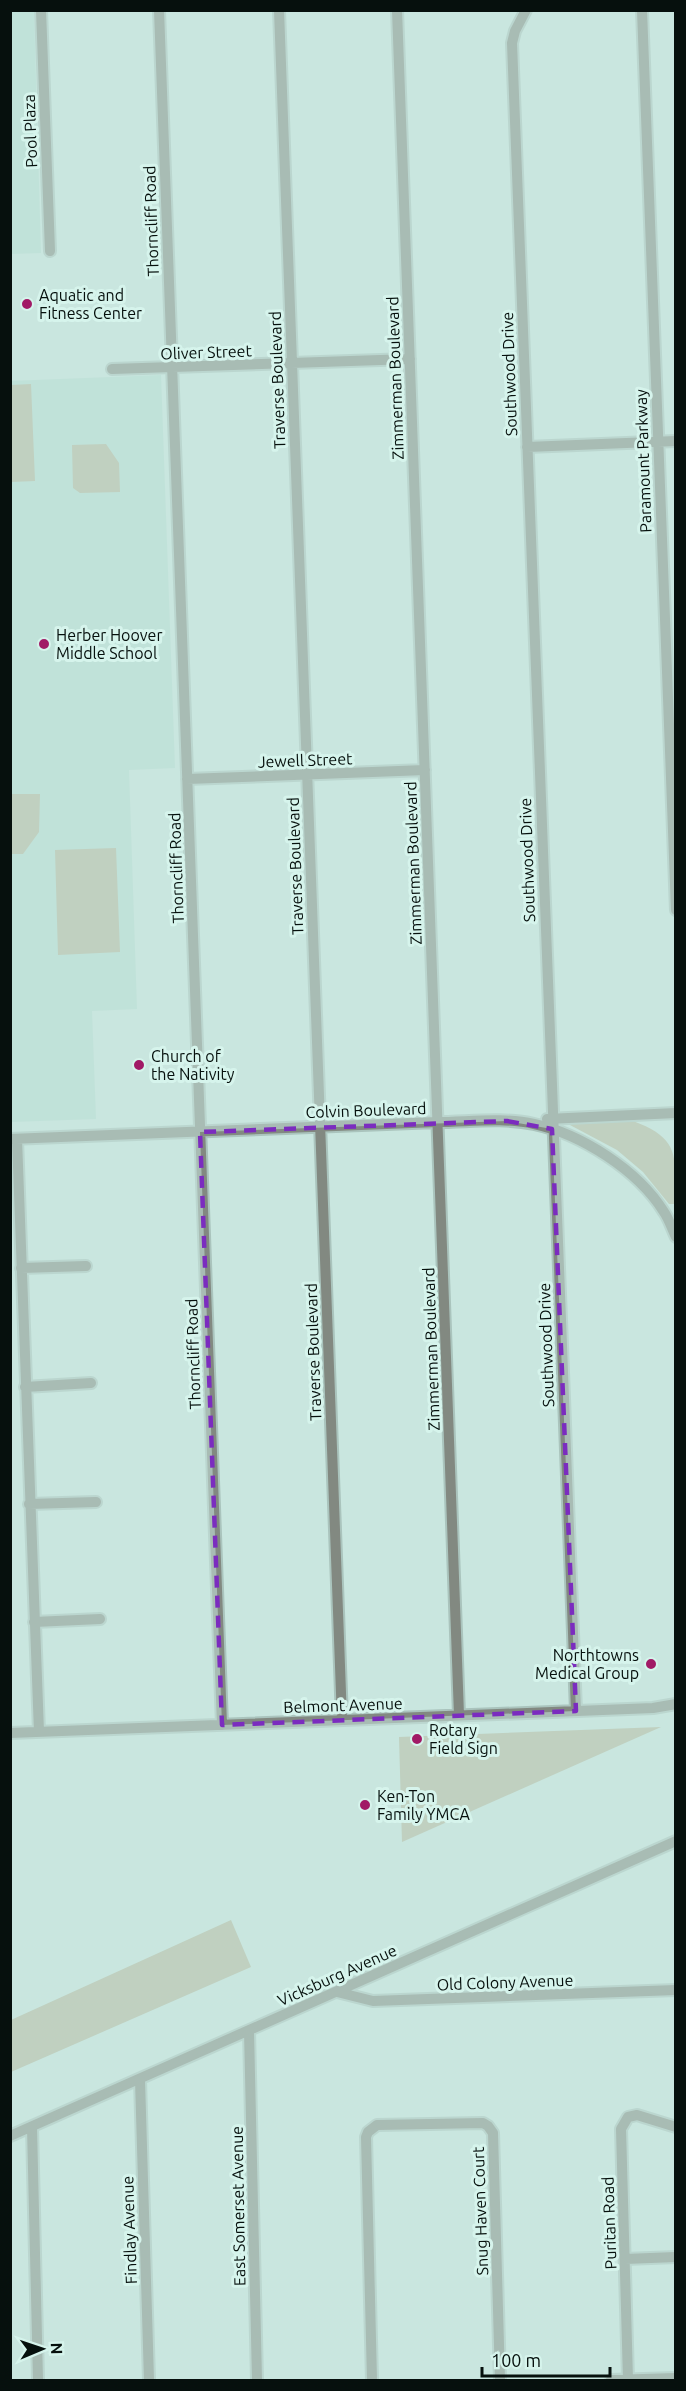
<svg xmlns="http://www.w3.org/2000/svg" width="686" height="2391" font-family="Ubuntu,sans-serif">
<style>
.built{fill:#b7ddd3}
.green{fill:#b5b69b}
.lines{fill:none;stroke-linecap:round;stroke-linejoin:round}
.minor-casing{stroke:#aac4bd;stroke-width:14}
.minor{stroke:#828981;stroke-width:10}
.marked{fill:none;stroke:#7b2cbf;stroke-width:4.5;stroke-dasharray:12 8;stroke-linejoin:round}
.poi-dot{fill:#a11a66;stroke:#d6f4ec;stroke-width:2}
.labels{text-anchor:middle;dominant-baseline:central;stroke-width:6;stroke-linejoin:round;paint-order:stroke}
.street-label{font-size:16px;fill:#06100d;stroke:#d6f4ec}
.poi-label{font-size:16px;fill:#06100d;stroke:#d6f4ec;text-anchor:start}
</style>
<rect width="100%" height="100%" fill="#c9e6df"/>
<path class="built" d="M10 11H34L41 253 11 254Z
M161 375 175 768 129 770 137 1009 92 1011 96 1119 11 1122 10 381Z"/>
<path class="green" d="M31 384 35 481 11 482V385Z
M106 444 119 463 120 492 80 493 73 488 72 445Z
M11 794H40L39 832 23 854H11Z
M116 848 120 952 58 955 55 850Z
M633 1121C682 1139 675 1158 675 1204H669L643 1172 617 1150 570 1125V1123Z
M661 1727 402 1842 399 1737Z
M231 1920 251 1967 11 2072V2020Z"/>
<g class="lines">
<g class="minor-casing">
<path id="minor" d="M41 10 50 251
M159 10 222 1725
M279 10 342 1720
M397 10 459 1715
M526 10 515 31 512 43 576 1711
M642 10 676 910
M112 369 410 359
M527 447 676 441
M187 779 425 770
M547 1119 676 1113
M10 1139 437 1122C468 1122 503 1117 534 1124 581 1134 638 1170 664 1212 669 1219 672 1229 676 1237
M17 1139 39 1732
M21 1268 86 1266
M25 1387 91 1383
M29 1504 96 1502
M34 1622 100 1619
M10 1733 653 1708 676 1704
M337 1992 373 2001 676 1990
M249 2031 257 2380
M140 2080 149 2380
M32 2127 38 2380
M10 2136 676 1841
M625 2259 676 2257
M372 2380 366 2137 368 2132 377 2125 483 2123 488 2126 493 2133 500 2380
M611 2380 676 2378
M628 2380 621 2129 628 2117 637 2115 676 2127"/>
</g>
<use href="#minor" class="minor"/>
</g>
<path d="M0 0H686V2391H0ZM507 1121 552 1129 576 1711 222 1725 200 1132Z" fill="#c9e6df" fill-opacity=".55" fill-rule="evenodd"/>
<path class="marked" d="M507 1121 552 1129 576 1711 222 1725 200 1132Z"/>
<g class="poi-dot">
<circle cx="27" cy="304" r="6"/>
<circle cx="44" cy="644" r="6"/>
<circle cx="139" cy="1065" r="6"/>
<circle cx="651" cy="1664" r="6"/>
<circle cx="417" cy="1739" r="6"/>
<circle cx="365" cy="1805" r="6"/>
</g>
<g class="labels">
<g class="street-label">
<text transform="translate(30 131) rotate(-92)">Pool Plaza</text>
<text transform="translate(151 221) rotate(-92)">Thorncliff Road</text>
<text transform="translate(206 352) rotate(-2)">Oliver Street</text>
<text transform="translate(509 374) rotate(-92)">Southwood Drive</text>
<text transform="translate(395 378) rotate(-92)">Zimmerman Boulevard</text>
<text transform="translate(277 380) rotate(-92)">Traverse Boulevard</text>
<text transform="translate(643 461) rotate(-92)">Paramount Parkway</text>
<text transform="translate(305 760) rotate(-2)">Jewell Street</text>
<text transform="translate(527 860) rotate(-92)">Southwood Drive</text>
<text transform="translate(413 863) rotate(-92)">Zimmerman Boulevard</text>
<text transform="translate(295 866) rotate(-92)">Traverse Boulevard</text>
<text transform="translate(176 868) rotate(-92)">Thorncliff Road</text>
<text transform="translate(366 1110) rotate(-2)">Colvin Boulevard</text>
<text transform="translate(546 1345) rotate(-92)">Southwood Drive</text>
<text transform="translate(431 1349) rotate(-92)">Zimmerman Boulevard</text>
<text transform="translate(313 1352) rotate(-92)">Traverse Boulevard</text>
<text transform="translate(193 1354) rotate(-92)">Thorncliff Road</text>
<text transform="translate(343 1705) rotate(-2)">Belmont Avenue</text>
<text transform="translate(337 1975) rotate(-24)">Vicksburg Avenue</text>
<text transform="translate(505 1982) rotate(-2)">Old Colony Avenue</text>
<text transform="translate(238 2206) rotate(-91)">East Somerset Avenue</text>
<text transform="translate(480 2211) rotate(-92)">Snug Haven Court</text>
<text transform="translate(609 2223) rotate(-92)">Puritan Road</text>
<text transform="translate(129 2230) rotate(-92)">Findlay Avenue</text>
</g>
<g class="poi-label">
<text x="39" y="295">Aquatic and<tspan x="39" dy="18">Fitness Center</tspan></text>
<text x="56" y="635">Herber Hoover<tspan x="56" dy="18">Middle School</tspan></text>
<text x="151" y="1056">Church of<tspan x="151" dy="18">the Nativity</tspan></text>
<text x="639" y="1655" text-anchor="end">Northtowns<tspan x="639" dy="18">Medical Group</tspan></text>
<text x="429" y="1730">Rotary<tspan x="429" dy="18">Field Sign</tspan></text>
<text x="377" y="1796">Ken-Ton<tspan x="377" dy="18">Family YMCA</tspan></text>
</g>
</g>
<rect width="686" height="2391" fill="none" stroke="#06100d" stroke-width="24"/>
<g transform="translate(42 2349) rotate(88)" stroke="#d6f4ec" stroke-width="4.5" paint-order="stroke">
<path d="M0-4.5L10 22L0 15L-10 22Z" fill="#06100d"/>
<text y="-9" font-size="16" font-weight="bold" text-anchor="middle" fill="#06100d">N</text>
</g>
<path d="M482 2367v9h128v-9" fill="none" stroke="#06100d" stroke-width="3"/>
<text x="491" y="2367" font-size="18" fill="#06100d" stroke="#d6f4ec" stroke-width="4.5" paint-order="stroke">100 m</text>
</svg>
